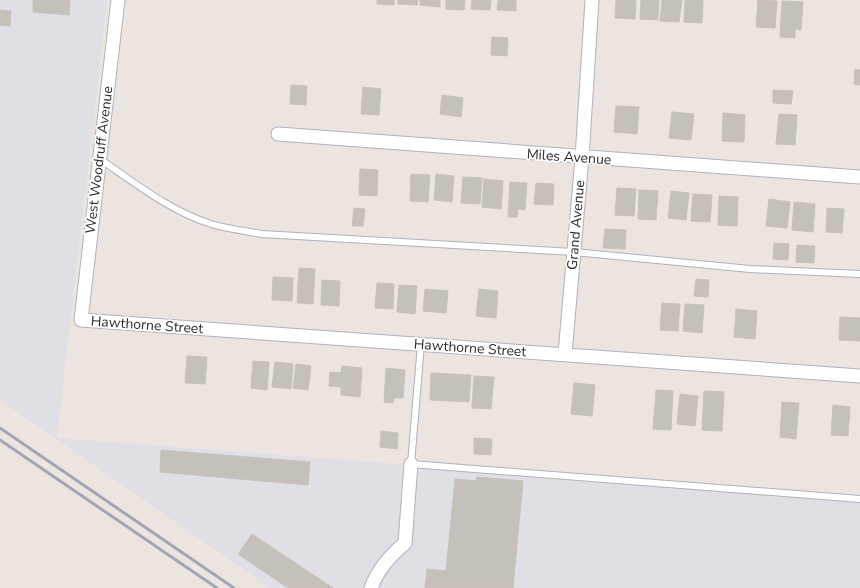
<svg xmlns="http://www.w3.org/2000/svg" width="860" height="588" font-family="'Nunito Sans',sans-serif">
<style>
.industrial{fill:#e0dfe5}
.building{fill:#c5c0ba;stroke:#c7c1b9}
.lines{fill:none;stroke-linecap:round;stroke-linejoin:round}
.lane-casing{stroke:#afb2bb;stroke-width:8}
.street-casing{stroke:#afb2bb;stroke-width:15}
.lane{stroke:#fff;stroke-width:6}
.street{stroke:#fff;stroke-width:13}
.rail{stroke:#a2a6b4;stroke-width:3}
.labels{text-anchor:middle;dominant-baseline:central;stroke-width:3.5;stroke-linejoin:round;paint-order:stroke}
.street-label{font-size:14px;fill:#2b2b2b;stroke:#fff}
</style>
<rect width="100%" height="100%" fill="#ece5df"/>
<path class="industrial" d="M0 0H107L57 438 860 499V588H270L0 400Z"/>
<path class="building" d="M33 0H70L69 15 33 12Z
M377 0H394V5L377 4Z
M398 0H418L417 5 398 4Z
M420 0H440V7L420 5Z
M446 0H465L464 10 446 9Z
M472 0H491L490 10 471 9Z
M498 0H516V11L497 10Z
M616 0H636L635 19 615 18Z
M641 0H659L658 20 640 19Z
M662 0H682L679 22 660 21Z
M685 0H703L702 23 684 22Z
M758 0 777 1 775 28 756 27Z
M782 1 803 2 801 30 795 29V38L780 37Z
M0 10 11 11 10 26 0 25Z
M492 37 508 38 507 56 491 55Z
M855 69 860 70V85L854 84Z
M291 85 307 86 306 105 290 104Z
M363 87 381 89 379 115 361 114Z
M773 90 793 91 791 104 773 103Z
M442 95 463 98 461 117 440 114Z
M616 106 639 107 637 134 614 132Z
M672 112 694 114 691 140 669 138Z
M723 113 745 115 744 142 722 141Z
M779 114 797 115 795 145 776 144Z
M360 169 378 170 377 196 359 195Z
M411 174 430 175 428 202 410 201Z
M436 174 454 176 452 202 434 200Z
M463 177 482 178 480 204 461 203Z
M484 179 503 181 501 209 482 207Z
M510 182 527 183 525 210 518 209 517 217H508Z
M536 183 554 184 553 205 534 204Z
M617 188 636 189 634 216 615 215Z
M639 190 658 191 656 220 638 219Z
M671 191 689 193 686 220 668 218Z
M693 194 712 195 710 222 691 221Z
M719 196 738 197 737 226 718 225Z
M769 199 790 202 787 228 766 226Z
M794 202 815 204 813 232 792 230Z
M354 208 365 209 363 226H352Z
M827 208 844 209 842 233 826 232Z
M605 229 626 230 625 249 603 248Z
M774 243 789 244 788 260 773 259Z
M797 245 815 246 814 263 796 262Z
M299 268 315 269 313 304 297 303Z
M273 277 293 278 292 301 272 300Z
M696 279 709 280 708 297 694 296Z
M322 280 340 281 339 306 321 305Z
M377 283 394 284 393 309 375 308Z
M399 285 417 286 415 314 397 312Z
M425 289 448 291 446 313 423 311Z
M479 289 498 291 496 318 476 316Z
M662 303 680 304 678 331 660 330Z
M685 304 704 305 702 333 683 331Z
M736 309 757 311 755 339 734 337Z
M840 317 860 318V341L839 340Z
M187 356 207 357 205 384 185 383Z
M253 361 269 362 267 390 251 388Z
M275 362 293 364 291 389 272 387Z
M296 364 311 366 308 390 293 388Z
M342 366 362 368 360 397 341 395V387L329 386 330 372 341 373Z
M386 368 405 370 403 398H394L393 403 384 402Z
M431 373 471 375 469 402 430 400Z
M474 376 494 377 491 409 472 408Z
M574 383 595 385 592 416 571 414Z
M656 390 673 391 671 430 653 429Z
M704 391 724 392 722 431 702 430Z
M680 394 698 396 695 426 677 424Z
M782 402 799 403 796 439 780 437Z
M833 405 850 407 848 436 831 435Z
M381 431 398 433 397 449 380 447Z
M474 438 492 439 491 455 474 454Z
M161 450 310 462 308 485 160 472Z
M477 477 523 481 513 588H425L427 569 446 571 455 479 476 481Z
M252 534 333 588H288L238 554Z"/>
<g class="lines">
<g class="lane-casing">
<path id="lane" d="M100 159C135 183 170 211 211 224 228 229 246 231 262 234L574 252 750 269 860 274
M421 344 411 464 860 499"/>
</g>
<g class="street-casing">
<path id="street" d="M118 0 81 320 860 376
M278 134 860 177
M565 354 582 158 592 0
M371 588C378 569 390 556 405 543L411 464"/>
</g>
<use href="#lane" class="lane"/>
<use href="#street" class="street"/>
<path class="rail" d="M0 428 234 588
M0 440 217 588"/>
</g>
<g class="labels">
<g class="street-label">
<text transform="translate(569 157) rotate(4)">Miles Avenue</text>
<text transform="translate(99 160) rotate(-83)">West Woodruff Avenue</text>
<text transform="translate(576 225) rotate(-85)">Grand Avenue</text>
<text transform="translate(147 325) rotate(4)">Hawthorne Street</text>
<text transform="translate(470 348) rotate(4)">Hawthorne Street</text>
</g>
</g>
</svg>
